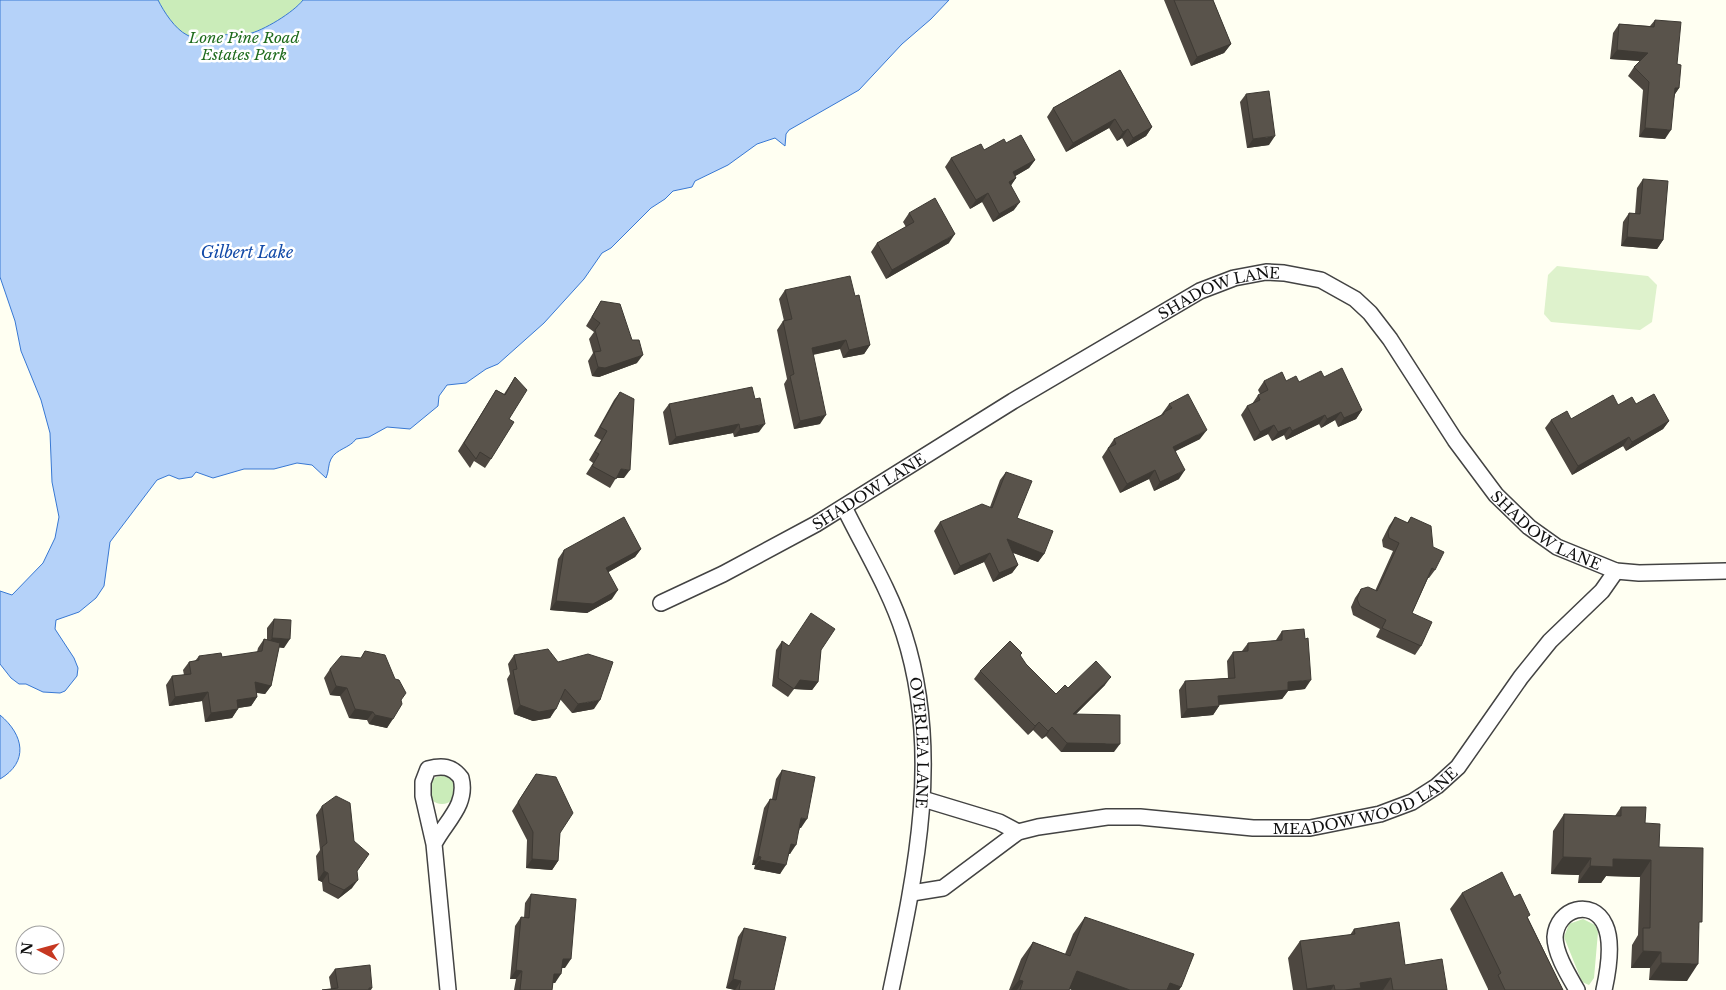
<svg xmlns="http://www.w3.org/2000/svg" width="1726" height="990" font-family="'Libre Baskerville',serif">
<style>
.green{fill:#caecb9}
.pitch{fill:#def2cc}
.water{fill:#b5d2f9;stroke:#3878d3}
.lines{fill:none;stroke-linecap:round;stroke-linejoin:round}
.minor-casing{stroke:#434343;stroke-width:18}
.minor{stroke:#fff;stroke-width:15}
.wall{fill:#4d4740}
.shaded-wall{fill:#3e3a34}
.building{fill:#59534b;stroke:#3e3a34}
.labels{text-anchor:middle;dominant-baseline:central;stroke-width:5;stroke-linejoin:round;paint-order:stroke}
.park-label{font-size:15px;font-style:italic;fill:#1e6b1c;stroke:#fff}
.street-label{font-size:15px;fill:#101010;stroke:#fff}
.water-label{font-size:16px;font-style:italic;fill:#124aa8;stroke:#fff}
</style>
<rect width="100%" height="100%" fill="#fffff2"/>
<path class="green" d="M0 0H324L268 92Z
M428 790a14 14 0 1 1 28 0a14 14 0 1 1-28 0Z
M1583 919 1595 925 1598 932 1594 978 1589 985 1582 982 1564 937 1569 924Z"/>
<path class="pitch" d="M1557 266 1648 276 1657 285 1652 322 1640 330 1551 322 1544 314 1548 275Z"/>
<path class="water" d="M0 0H158C164 12 175 29 187 35 201 43 215 37 229 34 235 32 241 35 248 34 263 31 294 12 303 0H949L931 19 902 44 859 90 789 130 786 134 785 146 775 138 757 144 728 165 695 181 692 187 673 191 665 199 651 208 611 248 602 253 584 279 544 323 498 364 486 369 466 383 447 385 439 396 438 406 410 429 387 427 369 437 356 439C350 448 336 449 331 459 328 464 329 472 326 478L312 465 297 463 274 469H244L213 478 196 472 192 477 179 479 169 475 157 480 110 542 104 586 96 598 79 612 56 620 55 629 74 658 78 668 77 676 65 691 60 693 43 692 26 684H19L11 678 0 664V591L12 595 43 563 55 538 59 517 52 482 50 433 41 400 21 351 15 321 0 277Z
M0 715C24 735 29 762 0 779Z"/>
<g class="lines">
<g class="minor-casing">
<g id="minor">
<path id="s1" d="M844 507C864 548 890 590 904 634 942 752 916 872 891 990"/>
<path id="s2" d="M661 603 723 574 816 524 1013 401 1200 291 1234 278 1266 272 1284 273 1321 280 1355 299 1370 313 1390 339 1455 440 1496 495 1529 527 1557 547 1616 571 1639 573 1726 571"/>
<path d="M923 799 999 822 1018 832"/>
<path d="M434 844C445 822 468 805 461 778 452 766 442 765 428 769L423 782V796L434 844 448 990"/>
<path id="s3" d="M912 893 943 888 1018 832 1038 827 1107 817H1140L1253 828H1310L1380 814 1412 802 1437 786 1458 767 1521 677 1550 641 1602 591 1616 571"/>
<path d="M1577 990C1569 976 1555 954 1555 937 1557 908 1593 898 1605 925 1613 942 1608 972 1604 990"/>
</g>
</g>
<use href="#minor" class="minor"/>
</g>
<path class="wall" d="M1164 0H1213L1231 44 1224 53 1191 66Z
M1655 20 1677 64 1679 88 1675 94 1665 139 1639 137 1643 90 1628 76 1634 67 1640 61 1610 59 1613 33 1619 24 1650 26Z
M1120 70 1152 127 1146 136 1127 147 1122 138 1117 141 1109 128 1066 152 1047 117 1053 108Z
M1246 94 1269 145 1247 148 1240 102Z
M1006 143 1035 160 1029 168 1015 176 1016 178 1011 185 1014 210 993 222 982 202 970 209 945 167 951 158 984 150Z
M1643 179 1663 240 1657 249 1621 246 1623 222 1629 213 1635 214 1637 188Z
M909 213 949 243 886 279 871 252 877 243 906 227 903 222Z
M785 290 855 296 870 345 864 354 843 358 840 349 813 355 820 424 794 429 784 384 787 379 777 330 783 321H784L779 299Z
M601 301 637 363 599 377 592 376 588 361 593 353 589 339 594 332 586 326Z
M515 377 509 419 491 459 485 468 474 461 470 468 458 451 496 390 504 394Z
M1324 377 1362 410 1356 419 1338 427 1335 420 1321 428 1319 424 1286 440 1284 435 1272 441 1268 434 1254 441 1241 415 1247 406 1252 404 1258 395 1260 394 1258 390 1264 381 1299 382Z
M620 392 624 478H616L610 488 586 474 593 463 589 460 601 440 594 436 614 400Z
M755 399 759 432 734 437 733 433 669 445 663 412 669 404Z
M1169 404 1200 439 1176 451 1179 479 1154 491 1149 479 1120 493 1102 457 1114 439 1161 415Z
M1636 404 1669 421 1663 429 1626 451 1623 446 1572 475 1545 428 1551 420 1571 419 1618 405Z
M1006 472 1017 518 1044 554 1038 562 1013 553 1018 565 1012 573 993 582 984 562 954 575 934 531 940 522 990 507 1000 480Z
M1395 517 1407 523 1411 517 1435 570 1429 578H1428L1412 613 1421 646 1415 655 1376 637 1380 629 1353 615 1351 607 1355 598 1361 589 1375 591 1393 551 1383 547 1382 540 1389 526Z
M641 549 635 557 608 572 612 599 587 613 550 610 558 559 564 550Z
M274 619 284 648 279 647 271 686 265 694 257 693V697L251 706 238 708 232 718 205 722 202 701 169 706 166 685 172 676 184 675 183 670 189 662 195 661 199 656 222 657 257 652 258 648 264 639 267 640V628Z
M1282 631 1305 689 1288 691 1282 699 1219 705V706L1213 715 1181 718 1179 690 1185 681 1228 678 1227 661 1233 652 1242 651 1248 643 1276 641V640Z
M782 641 789 646 821 650 818 682 812 690 794 689 788 697 772 686 776 650Z
M365 651 401 700 387 728 369 724 367 720 349 718 340 696 330 695 324 678 330 669 361 658Z
M1022 653 1020 656 1026 664 1056 694 1068 688 1105 685 1076 714 1114 752H1061L1046 736 1042 739 1033 730 1028 735 974 679 980 671Z
M514 655 594 709 572 713 560 699 550 718 533 721 514 714 507 679 510 674 508 664Z
M782 770 801 828H800L790 854H789L780 874 754 869 755 865H752L764 808 770 799H772L776 779Z
M536 774 560 833 558 861 552 870 526 868 527 840 512 811Z
M322 806 357 871 352 888 338 899 323 891 322 882 318 880 316 856 320 850 316 815Z
M1621 807 1645 823 1659 847 1699 927 1687 981 1649 980 1650 968H1631L1632 945 1638 935 1640 877 1606 876 1601 883H1578L1579 875 1551 874 1553 831 1564 814 1615 816Z
M1462 893 1514 897 1528 918 1563 990H1488V989L1450 909Z
M531 894 565 968H562L555 983H553L552 990H514L516 979H510L515 926 521 917 524 918 525 903Z
M1085 917 1181 987 1179 990H1072L1070 989 1069 990H1009L1021 959 1033 942 1065 954 1073 934Z
M744 928 774 990H735L726 988 738 937Z
M1354 929 1405 965 1447 990H1293L1288 958 1300 941 1350 935Z
M335 969 372 988 371 990H322L331 989 329 977Z"/>
<path class="shaded-wall" d="M1231 44 1224 53 1191 66 1197 57Z
M1617 50 1648 53 1642 61 1610 59Z
M1675 88H1679L1673 97Z
M1115 119 1109 128 1066 152 1073 143Z
M1152 127 1146 136 1127 147 1133 138Z
M1645 128 1671 130 1665 139 1639 137Z
M1128 129 1122 138 1117 141 1123 132Z
M1275 136 1269 145 1247 148 1253 139Z
M1035 160 1029 168 1007 181 1013 172Z
M1016 178 1010 187 1009 182Z
M988 193 982 202 970 209 976 200Z
M1020 202 1014 210 993 222 999 214Z
M955 234 949 243 886 279 892 270Z
M1627 237 1663 240 1657 249 1621 246Z
M846 340 840 349 805 356 812 348Z
M870 345 864 354 843 358 849 350Z
M643 355 637 363 599 377 592 376 598 367Z
M1362 410 1356 419 1338 427 1344 418Z
M1341 412 1335 420 1321 428 1327 419Z
M826 415 820 424 794 429 800 421Z
M1325 415 1319 424 1286 440 1292 431Z
M1669 421 1663 429 1626 451 1632 442Z
M739 424 733 433 669 445 676 437Z
M765 424 759 432 734 437 740 429Z
M1274 425 1268 434 1254 441 1260 432Z
M1290 427 1284 435 1272 441 1278 432Z
M1207 430 1200 439 1167 455 1173 447Z
M1629 437 1623 446 1572 475 1578 466Z
M621 469 630 470 624 478H615Z
M1155 470 1149 479 1120 493 1127 484Z
M1185 470 1179 479 1154 491 1160 482Z
M1007 539 1044 554 1038 562 1001 548Z
M641 549 635 557 600 577 606 568Z
M990 553 984 562 954 575 960 566Z
M1018 565 1012 573 993 582 999 573Z
M618 590 612 599 587 613 550 610 556 601Z
M272 638 290 639 284 648 266 646Z
M1111 677 1105 685 1067 723 1073 714Z
M800 680 818 682 812 690 794 689Z
M1311 680 1305 689 1288 691 1282 699 1212 705 1218 696 1288 682Z
M255 682 271 686 265 694 249 691Z
M336 686 347 688 340 696 330 695Z
M208 692 202 701 169 706 175 697Z
M257 697 251 706 231 709 237 700Z
M600 700 594 709 572 713 578 704Z
M520 705 556 709 550 718 533 721 514 714Z
M1219 706 1213 715 1181 718 1187 709Z
M238 709 232 718 205 722 211 713Z
M355 709 373 712 367 720 349 718Z
M375 715 393 719 387 728 369 724Z
M1039 722 1033 730 1028 735 1035 726Z
M1052 727 1046 736 1042 739 1048 731Z
M1067 743 1120 744 1114 752H1061Z
M801 818 807 819 801 828 795 827Z
M791 844 796 845 790 854 785 853Z
M758 856 761 857 755 865H752Z
M1563 857 1591 858 1579 875 1551 874Z
M532 859 558 861 552 870 526 868Z
M1613 859 1651 860 1640 877 1606 876 1601 883H1578L1590 866Z
M760 860 786 865 780 874 754 869Z
M324 871 328 873 322 882 318 880Z
M358 880 352 888 338 899 344 890Z
M1643 951 1661 952 1650 968H1631Z
M563 959H571L565 968 557 967Z
M1661 963 1698 964 1687 981 1649 980Z
M516 970 522 971 516 979H510Z
M1077 971 1130 990H1072L1065 987Z
M554 974H561L555 983 548 982Z
M1391 978 1383 990H1345L1360 983Z
M733 979 741 981 735 990 726 988Z
M1019 980 1023 981 1017 990H1011Z
M1170 983 1181 987 1179 990H1165Z
M1334 985 1331 990H1306L1307 989Z"/>
<path class="building" d="M1174 0H1213L1231 44 1197 57Z
M1655 20 1681 22 1677 64 1681 65 1679 88H1675L1671 130 1645 128 1649 82 1634 67 1648 53 1617 50 1619 24 1654 27Z
M1120 70 1152 127 1133 138 1128 129 1123 132 1115 119 1073 143 1053 108Z
M1269 91 1275 136 1253 139 1246 94Z
M1021 135 1035 160 1013 172 1016 178 1009 182 1020 202 999 214 988 193 976 200 951 158 981 144 984 150 1004 139 1006 143Z
M1643 179 1668 181 1663 240 1627 237 1629 213 1640 214Z
M935 198 955 234 892 270 877 243 914 222 909 213Z
M850 276 855 296 859 295 870 345 849 350 846 340 812 348 826 415 800 421 790 376 794 374 783 321 792 319 785 290Z
M601 301 620 304 632 340H639L643 355 605 368 598 367 594 352 601 351 595 330 600 323 592 317Z
M1342 368 1362 410 1344 418 1341 412 1327 419 1325 415 1292 431 1290 427 1278 432 1274 425 1260 432 1247 406 1260 400 1258 395 1268 390 1264 381 1282 372 1286 381 1296 376 1299 382 1321 371 1324 377Z
M515 377 527 390 509 419 514 422 491 459 480 452 476 459 464 443 496 390 505 395Z
M752 387 755 399 760 398 765 424 740 429 739 424 676 437 669 404Z
M620 392 634 399 630 470 621 469 616 479 592 466 599 454 595 452 607 431 600 427Z
M1188 394 1207 430 1173 447 1185 470 1160 482 1155 470 1127 484 1108 448 1116 444 1114 439 1164 414V412L1172 408 1169 404Z
M1654 394 1669 421 1632 442 1629 437 1578 466 1551 420 1567 411 1571 419 1613 395 1618 405 1632 397 1636 404Z
M1006 472 1032 481 1017 518 1053 531 1044 554 1007 539 1018 565 999 573 990 553 960 566 940 522 982 504 992 508Z
M624 517 641 549 606 568 618 590 593 604 556 601 564 550Z
M1395 517 1408 523 1411 517 1431 526 1433 547 1444 552 1435 570 1432 568 1412 613 1432 622 1421 646 1382 628 1386 620 1360 606 1357 599 1361 589 1368 587 1377 591 1399 543 1389 538 1388 532Z
M811 613 835 629 821 650 818 682 800 680 794 689 778 678 782 641 789 646Z
M274 619 291 620 290 639 272 638Z
M1304 629 1305 639 1308 638 1311 680 1288 682V690L1218 696 1219 706 1187 709 1185 681 1235 678 1233 652 1248 651V643L1282 640V631Z
M264 639 280 643 271 686 255 682 257 697 237 700 238 709 211 713 208 692 175 697 172 676 191 674 189 662 199 660V656L221 653 222 657 262 651Z
M1010 641 1022 653 1020 655 1026 664 1056 694 1065 685 1068 688 1096 661 1111 677 1073 714 1120 715V744L1067 743 1052 727 1048 731 1039 722 1035 726 980 671Z
M548 649 558 662 588 654 613 662 600 700 578 704 565 689 556 709 539 712 520 705 513 670 517 669 514 655Z
M365 651 385 655 395 679 399 680 406 693 401 700 402 704 393 719 375 715 373 712 355 709 347 688 336 686 330 669 341 656 361 658Z
M782 770 815 777 807 819 801 818 796 845 791 844 786 865 760 860 761 857 758 856 770 799 776 800Z
M536 774 556 777 573 813 560 833 558 861 532 859 533 832 518 802Z
M336 796 350 803 354 841 369 854 357 871 358 880 344 890 329 883 328 873 324 871 322 847 327 843 322 806Z
M1621 807H1646L1645 823 1660 824 1659 847 1703 848 1702 922H1699L1698 964 1661 963V952L1643 951V928H1650L1651 860 1613 859V867L1590 866 1591 858 1563 857 1564 814 1621 816Z
M1502 872 1514 897 1520 894 1530 915 1527 917 1563 990H1505L1498 975 1501 973 1462 893Z
M531 894 576 899 571 959H563L561 974H554L552 990H520L522 971 516 970 521 917 529 918Z
M1085 917 1194 954 1181 987 1170 983 1167 990H1130L1077 971 1069 990H1020L1023 981 1019 980 1033 942 1070 956Z
M1399 922 1405 965 1442 959 1447 990H1393L1391 978 1360 983 1361 988 1345 990H1335L1334 985 1307 989 1300 941 1355 934 1354 929Z
M744 928 786 937 774 990H739L741 981 733 979Z
M370 965 372 988H369V990H322L338 988 335 969Z"/>
<g class="labels">
<g class="park-label">
<text x="244" y="37">Lone Pine Road<tspan x="244" dy="17">Estates Park</tspan></text>
</g>
<g class="street-label">
<text stroke="none"><textPath href="#s2" startOffset="641">SHADOW LANE</textPath></text>
<text stroke="none"><textPath href="#s2" startOffset="236">SHADOW LANE</textPath></text>
<text stroke="none"><textPath href="#s2" startOffset="1091">SHADOW LANE</textPath></text>
<text stroke="none"><textPath href="#s1" startOffset="251">OVERLEA LANE</textPath></text>
<text stroke="none"><textPath href="#s3" startOffset="480">MEADOW WOOD LANE</textPath></text>
</g>
<g class="water-label">
<text x="247" y="252">Gilbert Lake</text>
</g>
</g>
<g transform="translate(40 950) rotate(276)"><circle r="24" fill="#ffffff" stroke="#9f9f9f"/>
<path d="M0-4L9 19L0 12L-9 19Z" fill="#c63821"/>
<text y="-8" font-size="14" font-weight="bold" text-anchor="middle" fill="#101010">N</text>
</g>
</svg>
